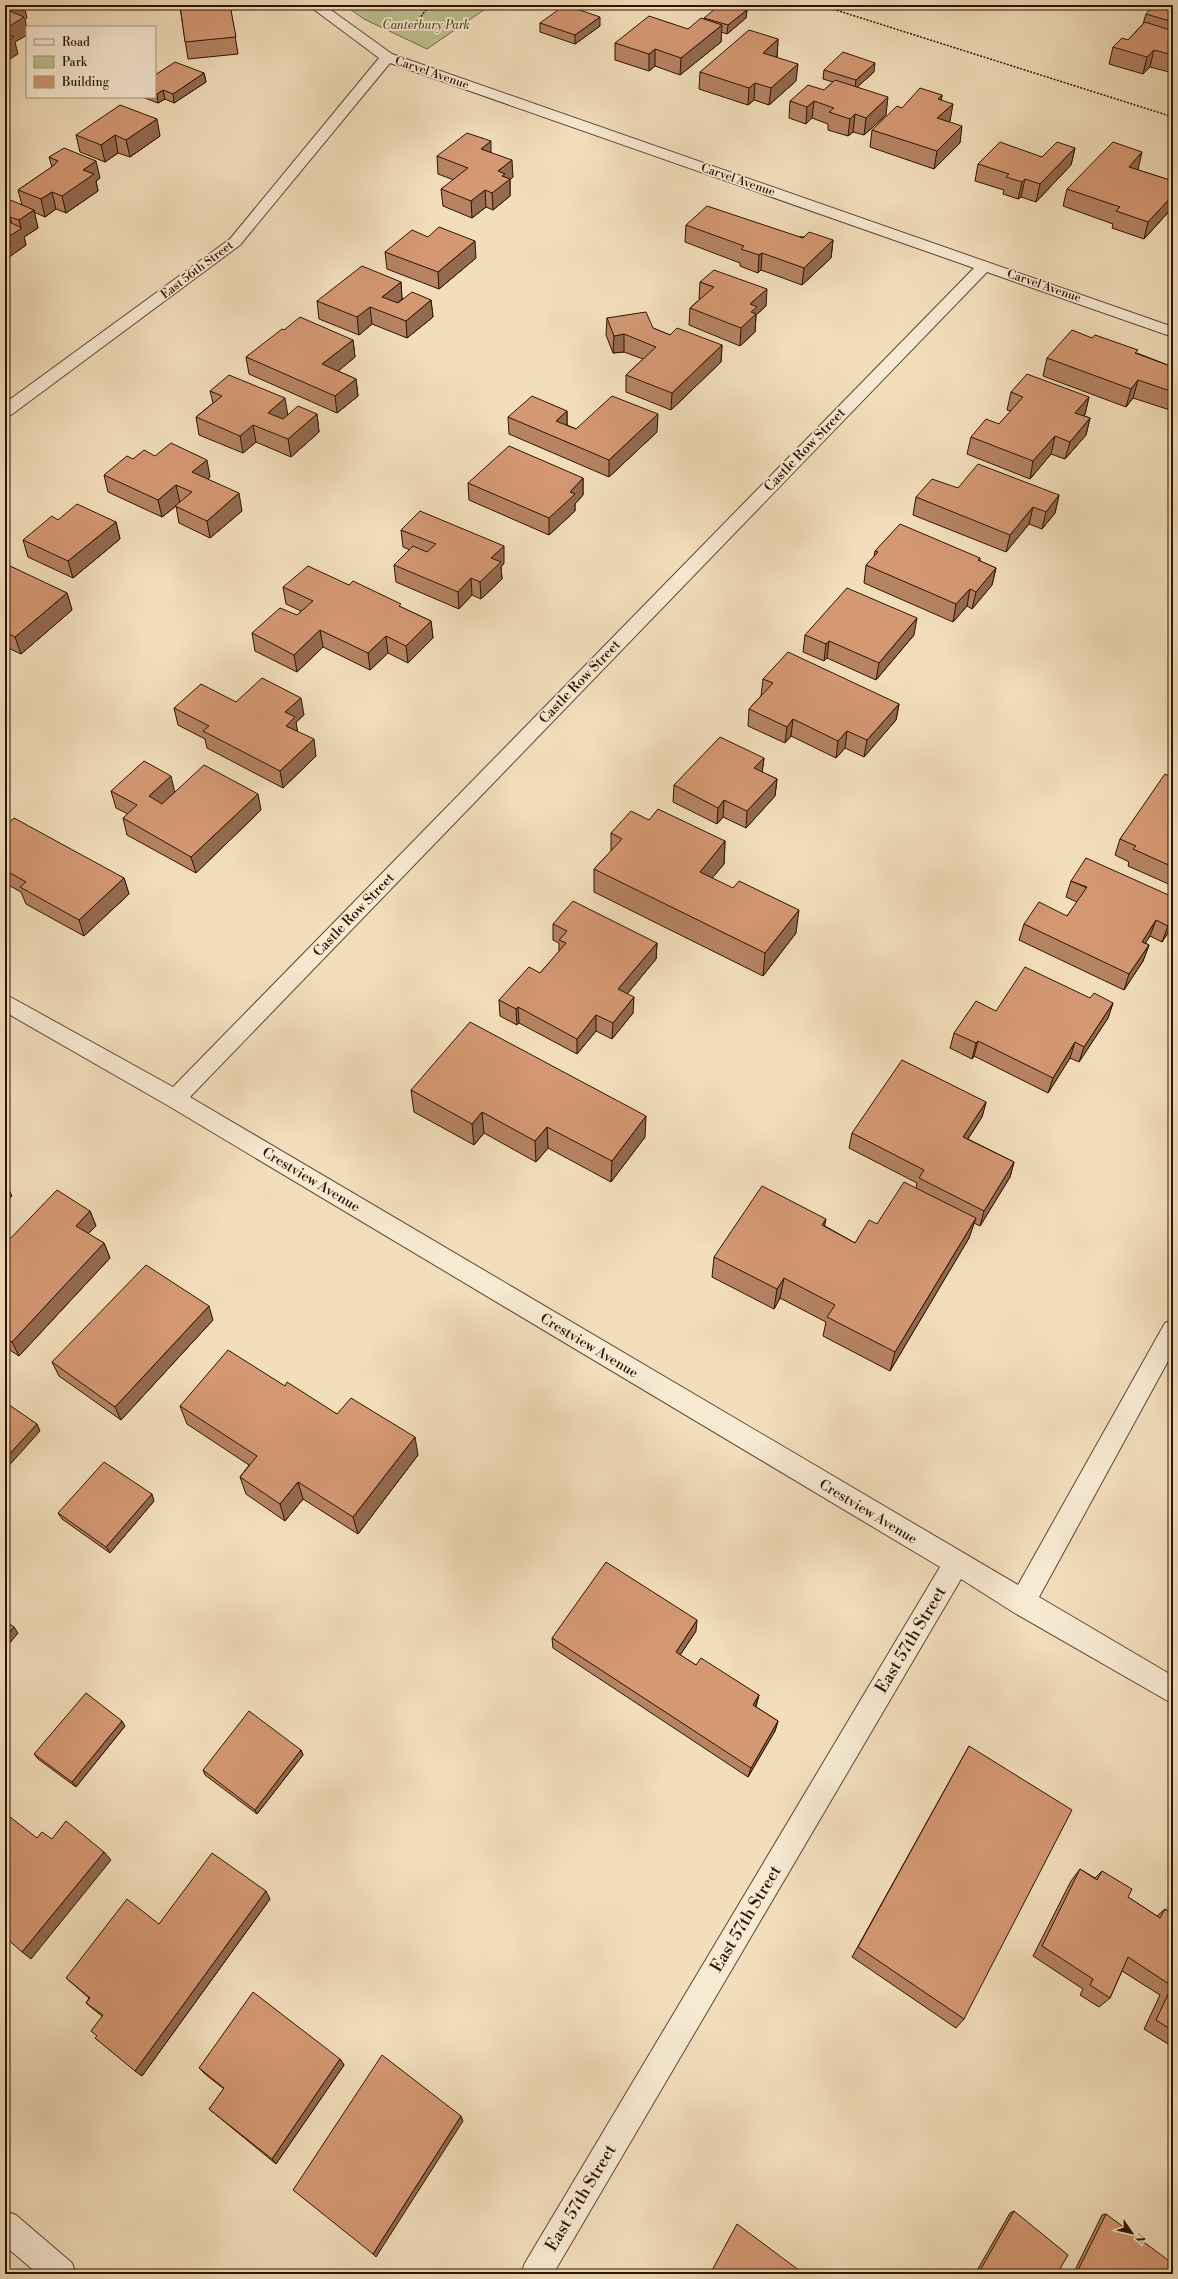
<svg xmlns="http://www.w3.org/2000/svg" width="1178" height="2279" font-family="'Libre Bodoni',serif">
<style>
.green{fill:#bcc18f;stroke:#756a48}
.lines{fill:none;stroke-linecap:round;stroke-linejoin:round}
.street-casing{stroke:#5f462f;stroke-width:2}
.path{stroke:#2e1300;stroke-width:1.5;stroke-dasharray:2 1.5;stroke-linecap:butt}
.street{fill:#f7ead3;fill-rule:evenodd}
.wall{fill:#b68363;stroke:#2e1300}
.shaded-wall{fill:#946a50;stroke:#2e1300}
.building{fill:#d49873;stroke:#2e1300}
.labels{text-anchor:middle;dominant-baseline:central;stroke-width:3.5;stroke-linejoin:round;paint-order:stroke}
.far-park-label{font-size:12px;font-style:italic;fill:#605032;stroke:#f7ead3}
.far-street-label{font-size:12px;fill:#2e1300;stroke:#f7ead3}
.street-label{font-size:14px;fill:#2e1300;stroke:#f7ead3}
.near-street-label{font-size:17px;fill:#2e1300;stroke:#f7ead3}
</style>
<rect width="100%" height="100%" fill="#f3debc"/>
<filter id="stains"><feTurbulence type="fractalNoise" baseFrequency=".005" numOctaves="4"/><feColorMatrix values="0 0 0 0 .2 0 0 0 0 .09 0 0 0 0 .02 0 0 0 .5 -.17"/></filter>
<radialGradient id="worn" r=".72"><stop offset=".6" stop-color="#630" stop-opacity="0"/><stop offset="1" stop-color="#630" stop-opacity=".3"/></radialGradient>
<path class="green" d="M344 5H491L427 49 364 19Z"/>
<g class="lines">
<g class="street-casing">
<path id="street" d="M308 5H324L392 54 1173 327V337L987 272 190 1097 1018 1585 1165 1323 1173 1320V1352L1039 1597 1173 1676V1704L1013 1612 961 1579 553 2274H521L525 2263 940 1567 167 1105 5 1012V994L173 1087 974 268 390 63 240 245 11 415 5 416V403L230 239 379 58Z
M5 2211 16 2215 72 2263 76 2274H38L5 2246Z"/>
</g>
<path class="path" d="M820 5 1173 117
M408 28 415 24 430 5"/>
<use href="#street" class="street"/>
</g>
<path class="wall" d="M176 5H230L238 54 188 59 180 7Z
M1173 5V73L1150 67 1143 74 1109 64 1113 47 1128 40 1143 24 1146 14Z
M747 10 746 18 727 34 721 32V42L680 75 655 66 649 71 615 60V43L688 29 704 19V18Z
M540 23 600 26 575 44 540 32Z
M778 39 777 57H776L796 81 769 105 754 100 748 105 699 89 700 72Z
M824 70 874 72 857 87 886 115 864 135 853 132 848 136 828 130V124L812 118 806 124 789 118 790 101 824 90 833 82 823 79Z
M204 73 206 82 174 103 165 99 158 103 142 97H155V75Z
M942 95 941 100 950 121 949 122 960 143 934 169 870 147 872 130 902 108Z
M76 135 160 136 130 157 118 153 105 162 80 152Z
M1075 148 1071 165 1036 202 1021 197 1018 199 1003 194 1004 190 975 181 978 164 1042 157Z
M491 152 513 177 510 180V196L493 210 486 207 472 218 443 206 441 189 454 180 438 174 437 156Z
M49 157 100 178 96 181 98 191 66 213 56 209 45 217 34 212 38 228 24 237 26 245 5 260V201L22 205 18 190 52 167Z
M1138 170 1173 181V207L1144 239 1112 228 1113 224 1063 206 1067 189Z
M686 225 833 240 831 258 802 285 761 270 758 273 740 266V263L685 242Z
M385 252 476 258 439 289 387 269Z
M401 282 402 299 431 300 433 317 407 338 372 324 359 335 319 319 317 301Z
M700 282 766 306 756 315 755 332 740 346 689 325 690 308 700 299H699Z
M607 318 653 328 670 335 722 345 721 362 671 410 626 392V375L643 359 624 352 613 353 606 335Z
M284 330 353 340 355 357 338 371 356 379 358 396 337 413 249 374 246 357Z
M1137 353 1173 367V411L1133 398 1126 407 1043 376 1047 358Z
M210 391 288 415 317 414 319 432 291 457 256 442 243 453 199 435 196 417 213 403Z
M1011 392 1089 397 1085 414 1084 416 1090 418 1086 435 1065 459 1051 454 1030 479 967 454 971 437 999 424 1011 411 1007 410Z
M567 411V425L576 429 657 432 609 477 509 434 508 417Z
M155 456 210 477 208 479 242 511 210 538 179 523 176 506 162 517 108 492 104 475 133 459Z
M583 478V495L575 504V511L549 535 469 500 468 483Z
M958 488 1059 495 1055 513 1042 529 1029 524 1006 552 913 515 916 497Z
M58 520 116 522 120 539 73 578 28 557 23 540Z
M401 530 504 563 501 567 502 579 481 599 472 595 459 609 396 582 394 565 410 550 403 547Z
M875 551 980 558V561L996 568 992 585 972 609 967 606 953 622 864 583 866 565 874 557Z
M5 565 67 593 72 610 21 654 6 647 5 648Z
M349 585 401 607 431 621 433 638 408 663 388 653 370 670 323 647 297 672 255 651 252 633 297 615 301 611 286 604 283 587Z
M805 635H914L876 680 827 658 824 661 803 652Z
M763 679 899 704 896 720 864 757 845 748 836 758 791 736 785 743 748 726 749 709 761 696Z
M236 702 304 715 296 722 297 731 316 756 283 788 207 748 205 739 178 725 174 708Z
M764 758 762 772 777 779 775 796 746 828 723 817 717 824 673 802 674 785Z
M1173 778V886L1128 866 1129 862 1115 855 1120 839Z
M111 791 175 792 261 810 196 873 127 835 123 818 128 814 116 808Z
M649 820 725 841 724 864 712 878 796 933 763 976 594 892V869L611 851V833Z
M5 826 124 878 129 894 84 936 26 904 21 892 5 883Z
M1071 881 1173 925 1162 942 1150 936 1145 943 1149 945 1143 961 1124 990 1019 940 1024 924 1067 916 1077 902 1066 897Z
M553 924 657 943 656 959 627 994 633 1013 612 1039 596 1031 577 1054 519 1023 517 1025 500 1016 499 1000 540 973 559 952V943L553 940Z
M1090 998 1113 1003 1108 1018 1079 1062 1070 1058 1048 1093 974 1056 972 1059 950 1048 954 1033 996 1011Z
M411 1090 645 1137 611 1182 548 1148 536 1162 484 1133 474 1145 414 1112Z
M986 1102 982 1117 968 1139 1014 1162 1010 1177 980 1226 974 1223 969 1238 890 1371 823 1336 826 1322 780 1298 774 1309 712 1277 714 1257 825 1226 855 1243 877 1224 916 1188 917 1183 849 1148 852 1133Z
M90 1211 96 1226 88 1234 104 1243 110 1258 19 1356 5 1347V1244Z
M213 1320 121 1420 59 1376 52 1362Z
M285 1386 337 1414 418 1455 358 1534 303 1499 285 1521 246 1494 240 1477 249 1465 187 1424 180 1406Z
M154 1501 110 1553 62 1519 58 1513Z
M696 1631 680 1655 696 1665 759 1695 756 1707 778 1721 775 1731 748 1777 553 1648 552 1638Z
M125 1726 76 1787 38 1759 34 1754Z
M969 1746 964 2019 956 2028 852 1957Z
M301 1750 303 1755 257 1814 205 1775 203 1770Z
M1080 1869 1095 1878 1102 1871 1128 1897 1157 1916 1165 1909 1173 1914V2047L1144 2029 1160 1995 1122 1971 1110 1998 1099 2007 1080 1995 1083 1989 1033 1956 1071 1881Z
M270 1899 142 2076 95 2038 97 2036 102 2016 93 2009 86 2003 89 1998 66 1978 159 1924Z
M340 2059 344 2065 276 2164 209 2109 224 2089 205 2074 199 2068Z
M1014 2211 1057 2274H975L1010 2213Z
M1106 2214 1167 2274H1073L1102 2215Z"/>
<path class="shaded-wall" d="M17 5H24L27 18 25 19 27 30V35L15 42 18 54 5 62V29L7 10Z
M747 10 746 18 727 34 728 25Z
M600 17V26L575 44V35Z
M722 25 721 42 680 75 681 58Z
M778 39 777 57 762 70 763 53Z
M655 49V66L649 71V54Z
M1154 50 1150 67 1143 74 1147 57Z
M875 63 874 72 855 89 856 80Z
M798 64 796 81 769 105 771 88Z
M204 73 206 82 174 103 173 94Z
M755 83 754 100 748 105 749 88Z
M163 90 165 99 158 103 157 94Z
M942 95 940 112 938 99Z
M888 97 886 115 864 135 866 118Z
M814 101 812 118 806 124 807 107Z
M953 104 950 121 935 135 937 118Z
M855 114 853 132 848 136 850 119Z
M157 119 160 136 130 157 126 140Z
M962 126 960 143 934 169 937 151Z
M115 135 118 153 105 162 101 145Z
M491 141V159L481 149Z
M1075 148 1071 165 1036 202 1040 184Z
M1142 152 1138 170 1125 184 1129 167Z
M512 160 513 177 510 180V196L493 210 492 193 498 171Z
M96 161 100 178 96 181 98 191 66 213 62 196 83 170Z
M1025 179 1021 197 1018 199 1022 182Z
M485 190 486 207 472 218 471 201Z
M52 192 56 209 45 217 41 199Z
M1173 195V207L1144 239 1148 222Z
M34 210 38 228 24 237 26 245 5 260V220L10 217 14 233 21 228 19 220Z
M833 240 831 258 802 285 804 268Z
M475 241 476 258 439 289 438 272Z
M762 253 761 270 758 273 759 255Z
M401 282 402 299 386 313 382 297Z
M767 289 766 306 756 315 755 332 740 346 741 328 750 304Z
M431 300 433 317 407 338 406 321Z
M370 307 372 324 359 335 357 317Z
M624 334V352L613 353 614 336Z
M353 340 355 357 325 382 322 364Z
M722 345 721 362 671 410 672 393Z
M356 379 358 396 337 413 335 396Z
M1138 380 1133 398 1126 407 1131 389Z
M1089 397 1085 414 1071 430 1075 413Z
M285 398 288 416 271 430 268 413Z
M567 411V428L556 438V421Z
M317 414 319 432 291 457 288 439Z
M658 414 657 432 609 477V460Z
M1090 418 1086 435 1065 459 1070 442Z
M253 425 256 442 243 453 240 436Z
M1055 436 1051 454 1030 479 1033 461Z
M207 460 210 477 195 489 192 472Z
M583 478V495L575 504V511L549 535V518L570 492Z
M176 485 180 503 162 517 158 500Z
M239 493 242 511 210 538 207 521Z
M1059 495 1055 513 1042 529 1046 512Z
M1033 507 1029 524 1006 552 1010 535Z
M116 522 120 539 73 578 68 561Z
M504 546V563L501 567 502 579 481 599 480 582 491 558Z
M996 568 992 585 972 609 976 592Z
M471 578 472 595 459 609 458 592Z
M970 589 967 606 953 622 956 604Z
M67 593 72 610 21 654 15 637Z
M917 618 914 635 876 680 879 663Z
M431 621 433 638 408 663 406 646Z
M320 630 323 647 297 672 294 655Z
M386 636 388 653 370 670 368 653Z
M829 641 827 658 824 661 826 644Z
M301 698 304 715 296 722 298 734 286 726 285 712Z
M899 704 896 720 864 757 867 740Z
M793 719 791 736 785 743 787 727Z
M847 731 845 748 836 758 838 741Z
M314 739 316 756 283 788 280 771Z
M764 758 762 774 754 768Z
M171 776 175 793 153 813 149 796Z
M777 779 775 796 746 828 747 811Z
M258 794 261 810 196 873 191 857Z
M724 800 723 817 717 824 718 808Z
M725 841 724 864 698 895 700 872Z
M124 878 129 894 84 936 79 920Z
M799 910 796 933 763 976 765 953Z
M1173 918V925L1162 942 1168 926Z
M1156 920 1150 936 1136 958 1142 942Z
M657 943 656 959 618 1005V989Z
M1149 945 1143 961 1124 990 1129 974Z
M634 997 633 1013 612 1039 613 1023Z
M1113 1003 1108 1018 1079 1062 1084 1047Z
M518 1007 519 1023 517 1025 516 1009Z
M596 1015V1031L577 1054V1039Z
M978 1041 974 1056 972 1059 976 1043Z
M1075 1042 1070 1058 1048 1093 1053 1078Z
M986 1102 982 1117 959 1152 963 1137Z
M482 1112 484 1133 474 1145 472 1124Z
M646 1116 645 1137 611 1182 612 1161Z
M547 1127 548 1148 536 1162 535 1141Z
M1014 1162 1010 1177 980 1226 984 1211Z
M5 1182 12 1196 5 1203Z
M90 1211 96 1226 82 1240 76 1226Z
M976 1218 969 1238 890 1371 895 1352Z
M826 1219 822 1239V1225Z
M104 1243 110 1258 19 1356 12 1342Z
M784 1278 780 1298 774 1309 777 1289Z
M209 1306 213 1320 121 1420 115 1407Z
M37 1424 40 1431 5 1470V1459Z
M415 1437 418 1455 358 1534 353 1517Z
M298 1482 303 1499 285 1521 280 1504Z
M152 1494 154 1501 110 1553 106 1547Z
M697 1620 696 1631 675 1663 676 1652Z
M14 1627 18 1633 5 1649V1638Z
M759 1695 756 1705 750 1715 753 1705Z
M122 1721 125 1726 76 1787 72 1782Z
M778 1721 775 1731 748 1777 751 1768Z
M301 1750 303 1755 257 1814 255 1810Z
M104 1852 111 1860 31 1959 22 1952Z
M266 1891 270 1899 142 2076 135 2071Z
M340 2059 344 2065 276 2164 272 2159Z
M461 2116 463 2121 376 2257 373 2254Z"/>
<path class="building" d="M5 5H17L7 10 24 17 5 29Z
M180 5H230L236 37 185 42Z
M565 5 600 17 575 35 540 23Z
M720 5H732L747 10 728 25 704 18Z
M1154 5H1173V22L1146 14Z
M649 16 688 29 701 18 722 25 681 58 655 49 649 54 615 43Z
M1145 22 1173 31V55L1154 50 1147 57 1113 47 1122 38 1128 40Z
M749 30 778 39 763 53 798 64 771 88 755 83 749 88 700 72Z
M5 33 14 37 5 43Z
M843 52 875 63 856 80 824 70Z
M175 62 204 73 173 94 163 90 157 94H155V75Z
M835 80 888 97 866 118 855 114 850 119 829 112 834 108 814 101 807 107 790 101 808 85 824 90Z
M920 88 942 95 938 99 953 104 937 118 962 126 937 151 872 130 897 106 902 108Z
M120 105 157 119 126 140 115 135 101 145 76 135Z
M467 133 491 141 481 149 512 160 498 171 505 174 502 176 510 179 492 193 485 190 471 201 441 189 468 168 437 156Z
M1000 142 1042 157 1057 142 1075 148 1040 184 1025 179 1022 182 1006 177 1009 174 978 164Z
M1113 142 1142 152 1129 167 1173 181V195L1148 222 1116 211 1120 207 1067 189Z
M64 148 96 161 83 170 94 174 62 196 52 192 41 199 18 190 53 166 58 161 49 157Z
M8 199 34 210 19 220 10 217 5 220V201Z
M707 206 803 238 809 232 833 240 804 268 762 253 759 255 741 249 744 246 686 225Z
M5 220 22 228 5 239Z
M439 227 475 241 438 272 385 252 412 230 428 237Z
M362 266 401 282 382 297 398 303 412 292 431 300 406 321 370 307 357 317 317 301Z
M714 270 767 289 750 304 757 307 751 312 756 314 741 328 690 308 714 287 700 282Z
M646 312 653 328 670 335 677 328 722 345 672 393 626 375 656 347 624 334 614 336 607 318Z
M300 317 353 340 322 364 356 379 335 396 246 357 282 329 284 330Z
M1072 330 1092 338 1095 335 1138 350 1135 353 1173 367V392L1138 380 1131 389 1047 358Z
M1027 374 1089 397 1075 413 1090 418 1070 442 1055 436 1033 461 971 437 986 419 999 424 1023 397 1011 392Z
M229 375 285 398 268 413 283 419 298 406 317 414 288 439 253 425 240 436 196 417 222 396 210 391Z
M532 396 567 411 556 421 576 429 612 396 658 414 609 460 508 417Z
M171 443 207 460 192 472 239 493 207 521 175 506 192 492 176 485 158 500 104 475 127 456 133 459 144 450 155 456Z
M509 446 583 478 570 492 575 494 549 518 468 483Z
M978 464 1059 495 1046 512 1033 507 1010 535 916 497 932 479 958 488Z
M77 504 116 522 68 561 23 540 52 516 58 520Z
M420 511 504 546 491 558 501 562 480 582 471 578 458 592 394 565 413 546 427 552 436 544 401 530Z
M900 524 980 558 978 560 996 568 976 592 970 589 956 604 866 565 878 552 875 551Z
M6 564 67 593 15 637 5 632V565Z
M308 566 349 585 353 581 401 604 399 606 431 621 406 646 386 636 368 653 320 630 294 655 252 633 280 608 297 615 313 601 283 587Z
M847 588 917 618 879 663 829 641 826 644 805 635Z
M788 652 899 704 867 740 847 731 838 741 793 719 787 727 749 709 773 683 763 679Z
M262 678 301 698 285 712 295 717 286 726 314 739 280 771 203 731 209 726 174 708 201 684 236 702Z
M720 737 764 758 754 768 777 779 747 811 724 800 718 808 674 785Z
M144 761 171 776 149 796 162 804 204 765 258 794 191 857 123 818 137 805 111 791Z
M1165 774 1173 778V867L1133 849 1136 846 1120 839Z
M658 809 725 841 700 872 733 888 739 881 799 910 765 953 594 869 622 839 611 833 631 811 649 820Z
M14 818 124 878 79 920 20 887 26 882 5 870V826Z
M1086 858 1173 897V918L1168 926 1156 920 1142 942 1149 945 1129 974 1024 924 1039 902 1067 916 1087 887 1071 881Z
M573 901 657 943 618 989 634 997 613 1023 596 1015 577 1039 518 1007 516 1009 499 1000 529 967 540 973 566 943 559 940 567 931 553 924Z
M1025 967 1090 998 1094 993 1113 1003 1084 1047 1075 1042 1053 1078 978 1041 976 1043 954 1033 976 1001 996 1011Z
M470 1022 646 1116 612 1161 547 1127 535 1141 482 1112 472 1124 411 1090Z
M902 1060 986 1102 963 1137 1014 1162 984 1211 919 1178 924 1170 852 1133Z
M904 1182 976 1218 895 1352 827 1317 835 1305 784 1278 777 1289 714 1257 762 1186 826 1219 822 1225 855 1243 869 1220 877 1224Z
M57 1190 90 1211 76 1226 104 1243 12 1342 5 1338V1244Z
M146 1265 209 1306 115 1407 52 1362Z
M228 1350 285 1386 287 1382 337 1414 351 1398 415 1437 353 1517 298 1482 280 1504 240 1477 257 1456 180 1406Z
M5 1402 37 1424 5 1459Z
M104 1462 152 1494 106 1547 58 1513Z
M606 1562 697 1620 676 1652 696 1665 701 1658 759 1695 753 1705 778 1721 751 1768 552 1638Z
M5 1621 14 1627 5 1638Z
M86 1693 122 1721 72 1782 34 1754Z
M249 1711 301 1750 255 1810 203 1770Z
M969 1746 1072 1810 964 2019 858 1947Z
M10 1817 37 1838 42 1832 52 1839 66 1821 104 1852 22 1952 5 1937V1822Z
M212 1853 266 1891 135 2071 95 2038 97 2036 91 2031 103 2015 86 2003 90 1998 66 1978 127 1899 159 1924Z
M1080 1869 1097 1880 1102 1871 1132 1889 1128 1897 1160 1918 1165 1909 1173 1914V2031L1156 2020 1172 1986 1128 1957 1110 1998 1090 1985 1093 1979 1042 1946Z
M253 1992 340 2059 272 2159 209 2109 224 2088 199 2068Z
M382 2055 461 2116 373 2254 293 2190Z
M1014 2211 1068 2255 1057 2274H978Z
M1106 2214 1172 2263 1167 2274H1076Z
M737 2224 804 2274H710Z"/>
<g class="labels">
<g class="far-park-label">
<text x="426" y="25">Canterbury Park</text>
</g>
<g class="far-street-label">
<text transform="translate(432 73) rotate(19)">Carvel Avenue</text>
<text transform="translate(738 180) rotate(19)">Carvel Avenue</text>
<text transform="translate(197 270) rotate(-37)">East 56th Street</text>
<text transform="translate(1044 286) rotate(19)">Carvel Avenue</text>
</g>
<g class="street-label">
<text transform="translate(805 450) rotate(-46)">Castle Row Street</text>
<text transform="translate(580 682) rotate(-46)">Castle Row Street</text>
<text transform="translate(354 915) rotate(-46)">Castle Row Street</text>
<text transform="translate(311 1180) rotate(31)">Crestview Avenue</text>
<text transform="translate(589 1346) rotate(31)">Crestview Avenue</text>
<text transform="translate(868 1512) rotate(31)">Crestview Avenue</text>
</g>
<g class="near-street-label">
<text transform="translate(911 1640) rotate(-59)">East 57th Street</text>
<text transform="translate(746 1919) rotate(-59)">East 57th Street</text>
<text transform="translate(581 2198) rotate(-59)">East 57th Street</text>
</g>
</g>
<rect width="1178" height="2279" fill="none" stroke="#f3debc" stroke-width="20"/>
<rect x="6" y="6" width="1166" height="2267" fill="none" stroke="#2e1300" stroke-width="2"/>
<rect x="10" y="10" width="1158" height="2259" fill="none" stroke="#2e1300"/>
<rect x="26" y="26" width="130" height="72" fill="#f7ead3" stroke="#a7947f"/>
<rect x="34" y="39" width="20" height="6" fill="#f7ead3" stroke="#a7947f"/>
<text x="62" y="46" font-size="12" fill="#2e1300">Road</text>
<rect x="34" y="56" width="20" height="12" fill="#bcc18f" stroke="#a7947f"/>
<text x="62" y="66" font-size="12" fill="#2e1300">Park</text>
<rect x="34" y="76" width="20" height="12" fill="#d49873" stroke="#a7947f"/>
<text x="62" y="86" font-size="12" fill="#2e1300">Building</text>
<g transform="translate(1132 2233) rotate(124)" stroke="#f7ead3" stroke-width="3" paint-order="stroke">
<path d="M0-3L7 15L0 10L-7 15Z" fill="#2e1300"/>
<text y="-6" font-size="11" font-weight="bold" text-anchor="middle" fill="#2e1300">N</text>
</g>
<rect width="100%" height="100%" filter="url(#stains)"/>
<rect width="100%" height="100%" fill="url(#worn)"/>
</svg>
